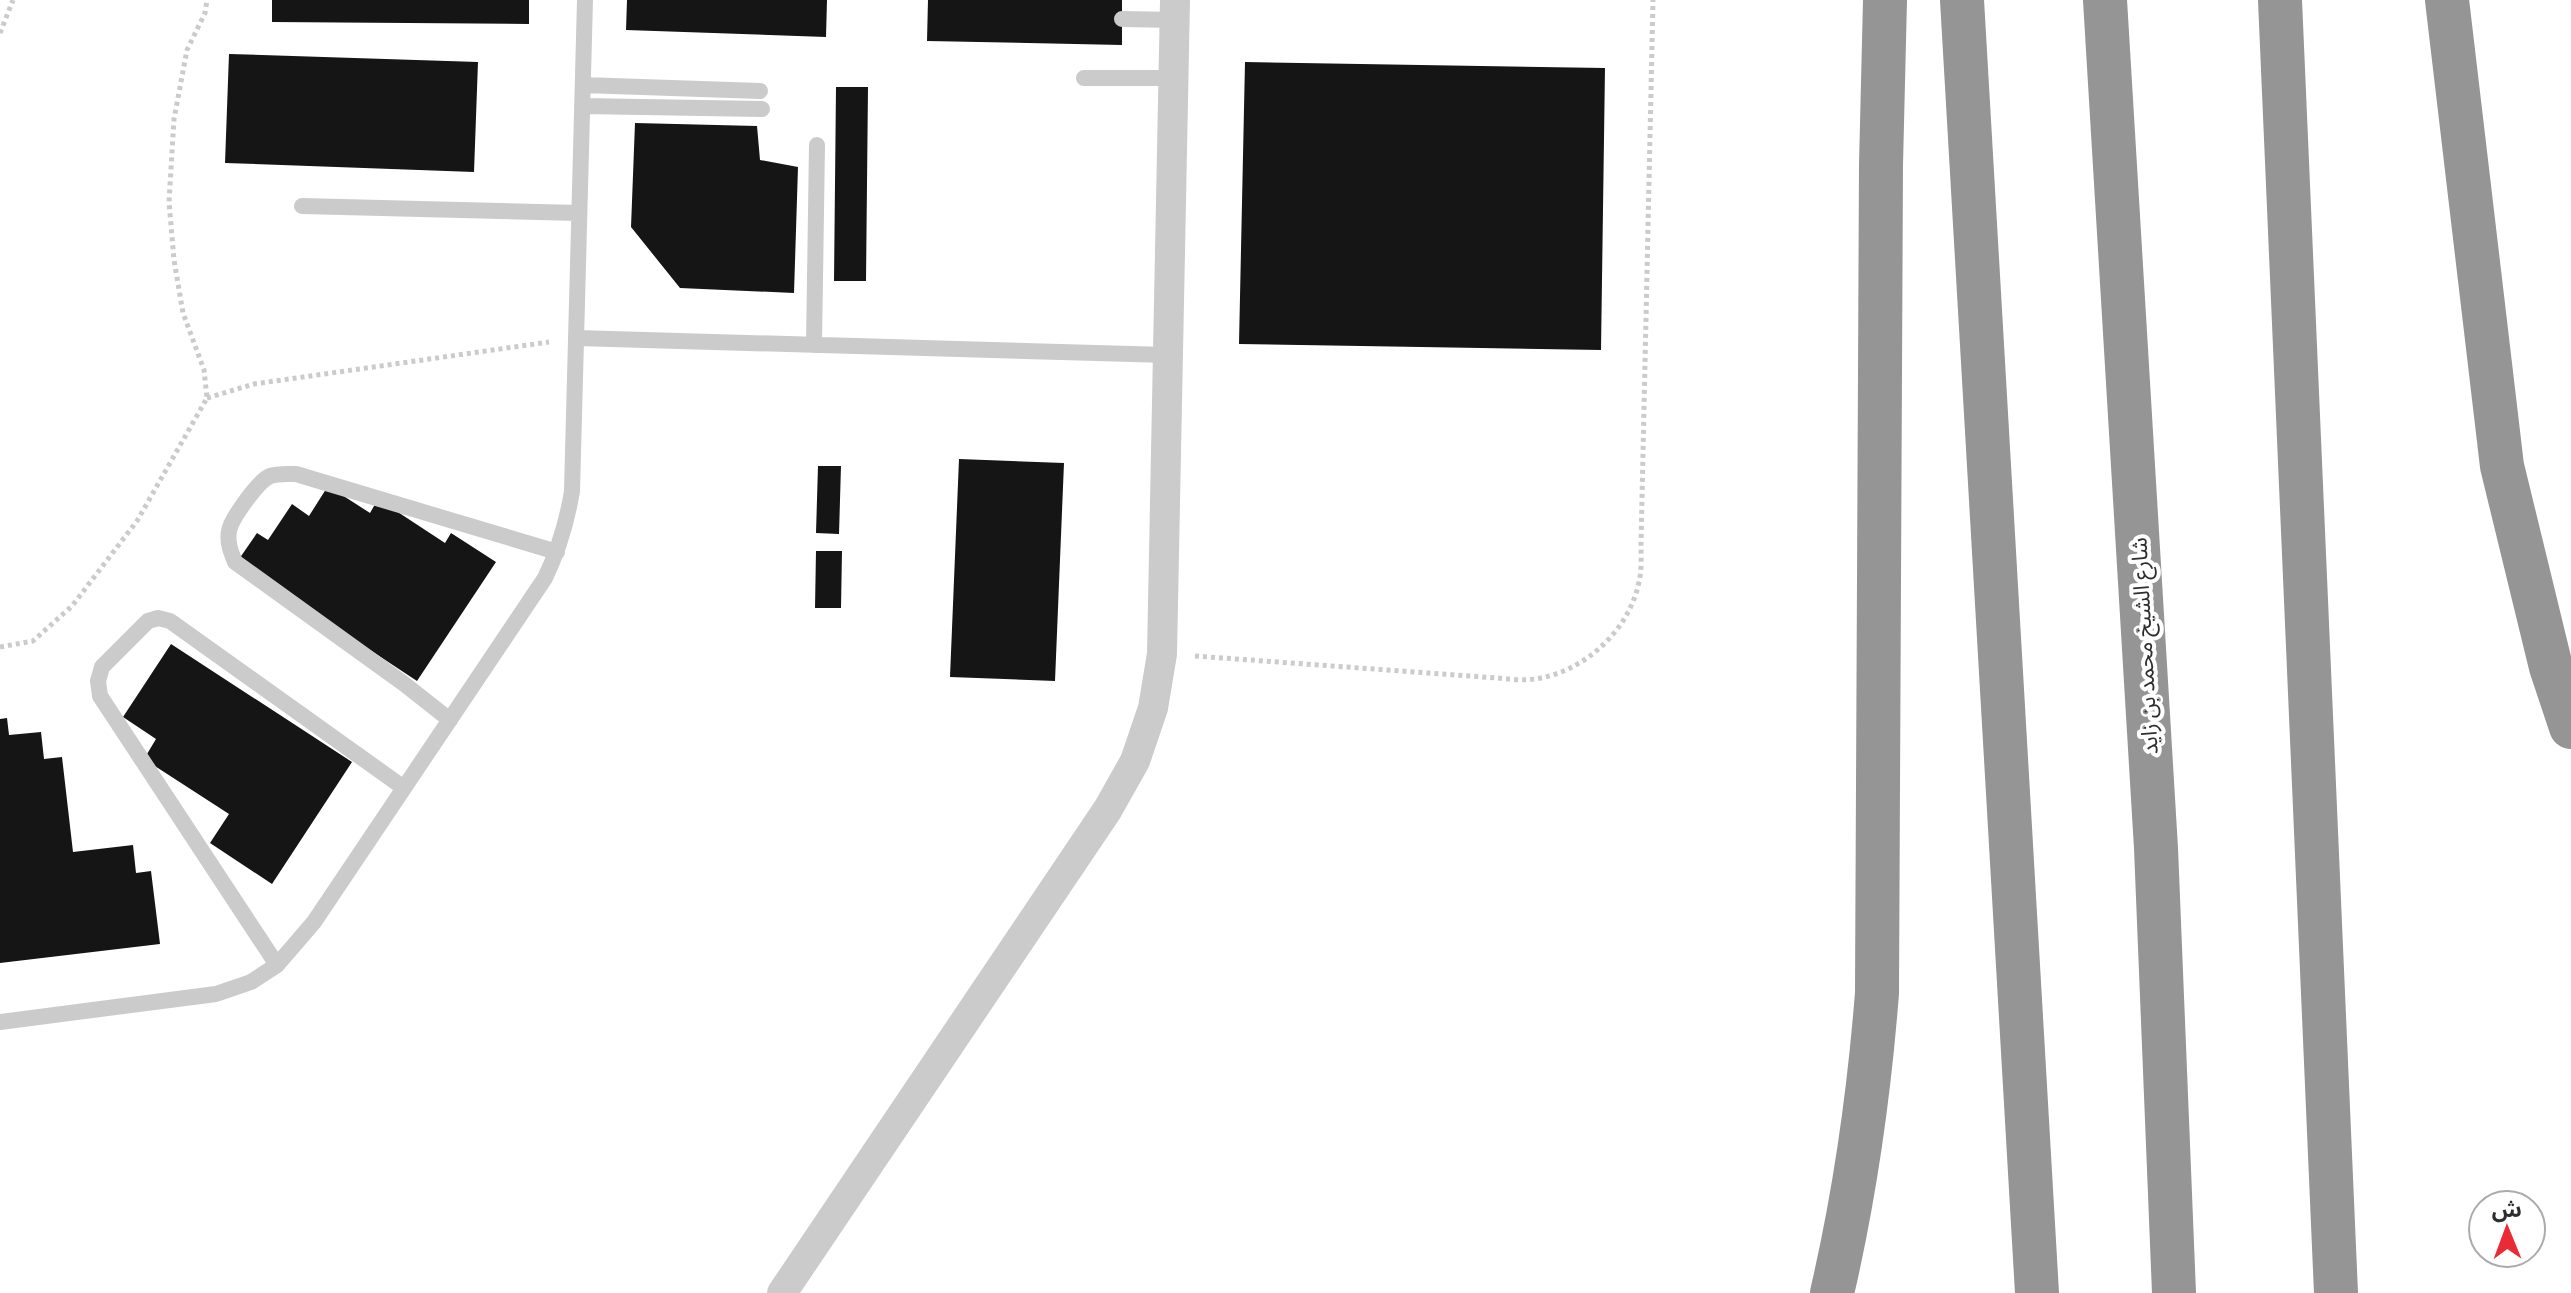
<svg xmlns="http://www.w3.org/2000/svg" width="2571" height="1293" font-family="'Titillium Web','Noto Sans Arabic',sans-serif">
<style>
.building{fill:#151515}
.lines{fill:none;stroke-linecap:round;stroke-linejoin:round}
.path{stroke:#cbcbcb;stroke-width:5;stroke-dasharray:4 4;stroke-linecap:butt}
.lane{stroke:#cbcbcb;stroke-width:16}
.street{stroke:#cbcbcb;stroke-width:30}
.highway{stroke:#959595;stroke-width:44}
.labels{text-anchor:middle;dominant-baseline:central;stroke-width:8;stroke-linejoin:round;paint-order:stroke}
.street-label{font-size:22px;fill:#2e2e2e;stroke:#fff}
</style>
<rect width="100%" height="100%" fill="#fff"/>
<path class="building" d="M272 0H529V24L272 22Z
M627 0H827L826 37 626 30Z
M928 0H1122V45L927 41Z
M229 54 478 62 474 172 225 163Z
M1245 62 1605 68 1601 350 1239 344Z
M836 87H868L866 281H834Z
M635 123 757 126 760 160 798 167 794 293 680 288 631 227Z
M959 459 1064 463 1055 681 950 677Z
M818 466H841L839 534 816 533Z
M328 486 370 513 378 499 445 543 451 533 496 562 417 681 237 562 257 533 268 540 292 504 309 516Z
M816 551H842L841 608H815Z
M171 644 352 762 272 884 210 843 229 814 144 759 156 739 123 717Z
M7 718 9 735 41 732 44 759 62 757 73 852 133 845 136 873 151 871 160 944 0 963V719Z"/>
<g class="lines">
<path class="path" d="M0 33 13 0
M207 398 254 384 549 342
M0 647 33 641 72 606 137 521 207 398 204 370 183 313 174 260 169 202 174 119 187 50 205 13 207 0
M1195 656 1497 678C1509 679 1523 681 1535 679 1584 672 1629 631 1639 582 1642 570 1641 556 1641 544L1653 0"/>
<path class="lane" d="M1122 19 1175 20
M1084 78H1173
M583 85 760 91
M582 106 762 109
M302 206 579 213
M577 338 1167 355
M814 345 817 145
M450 720 403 683 235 562C231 552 227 543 229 531 231 519 258 481 270 476 278 473 287 474 296 474L557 552
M277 965 100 696 98 681 102 667 148 621 158 618 170 621 404 788
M0 1022 216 994 251 982 277 965 314 922 545 578C559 549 567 522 572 491L585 0"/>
<path class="street" d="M782 1293 1108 809 1135 761 1153 708 1162 654 1175 0"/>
<path class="highway" d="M1962 0 2037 1293
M2105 0 2156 848 2174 1293
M2280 0 2336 1293
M2447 0 2502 466 2551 667 2571 727
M1832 1293C1855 1194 1869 1095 1877 993L1881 165 1885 0"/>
</g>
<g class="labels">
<g class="street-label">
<text transform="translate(2144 646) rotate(-93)">شارع الشيخ محمد بن زايد</text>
</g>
</g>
<g transform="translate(2507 1229) rotate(359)"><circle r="38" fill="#ffffff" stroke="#ababab" stroke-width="2"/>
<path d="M0-6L14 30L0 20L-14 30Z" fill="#ea2a35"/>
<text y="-12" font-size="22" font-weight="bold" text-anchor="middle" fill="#2e2e2e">ش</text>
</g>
</svg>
